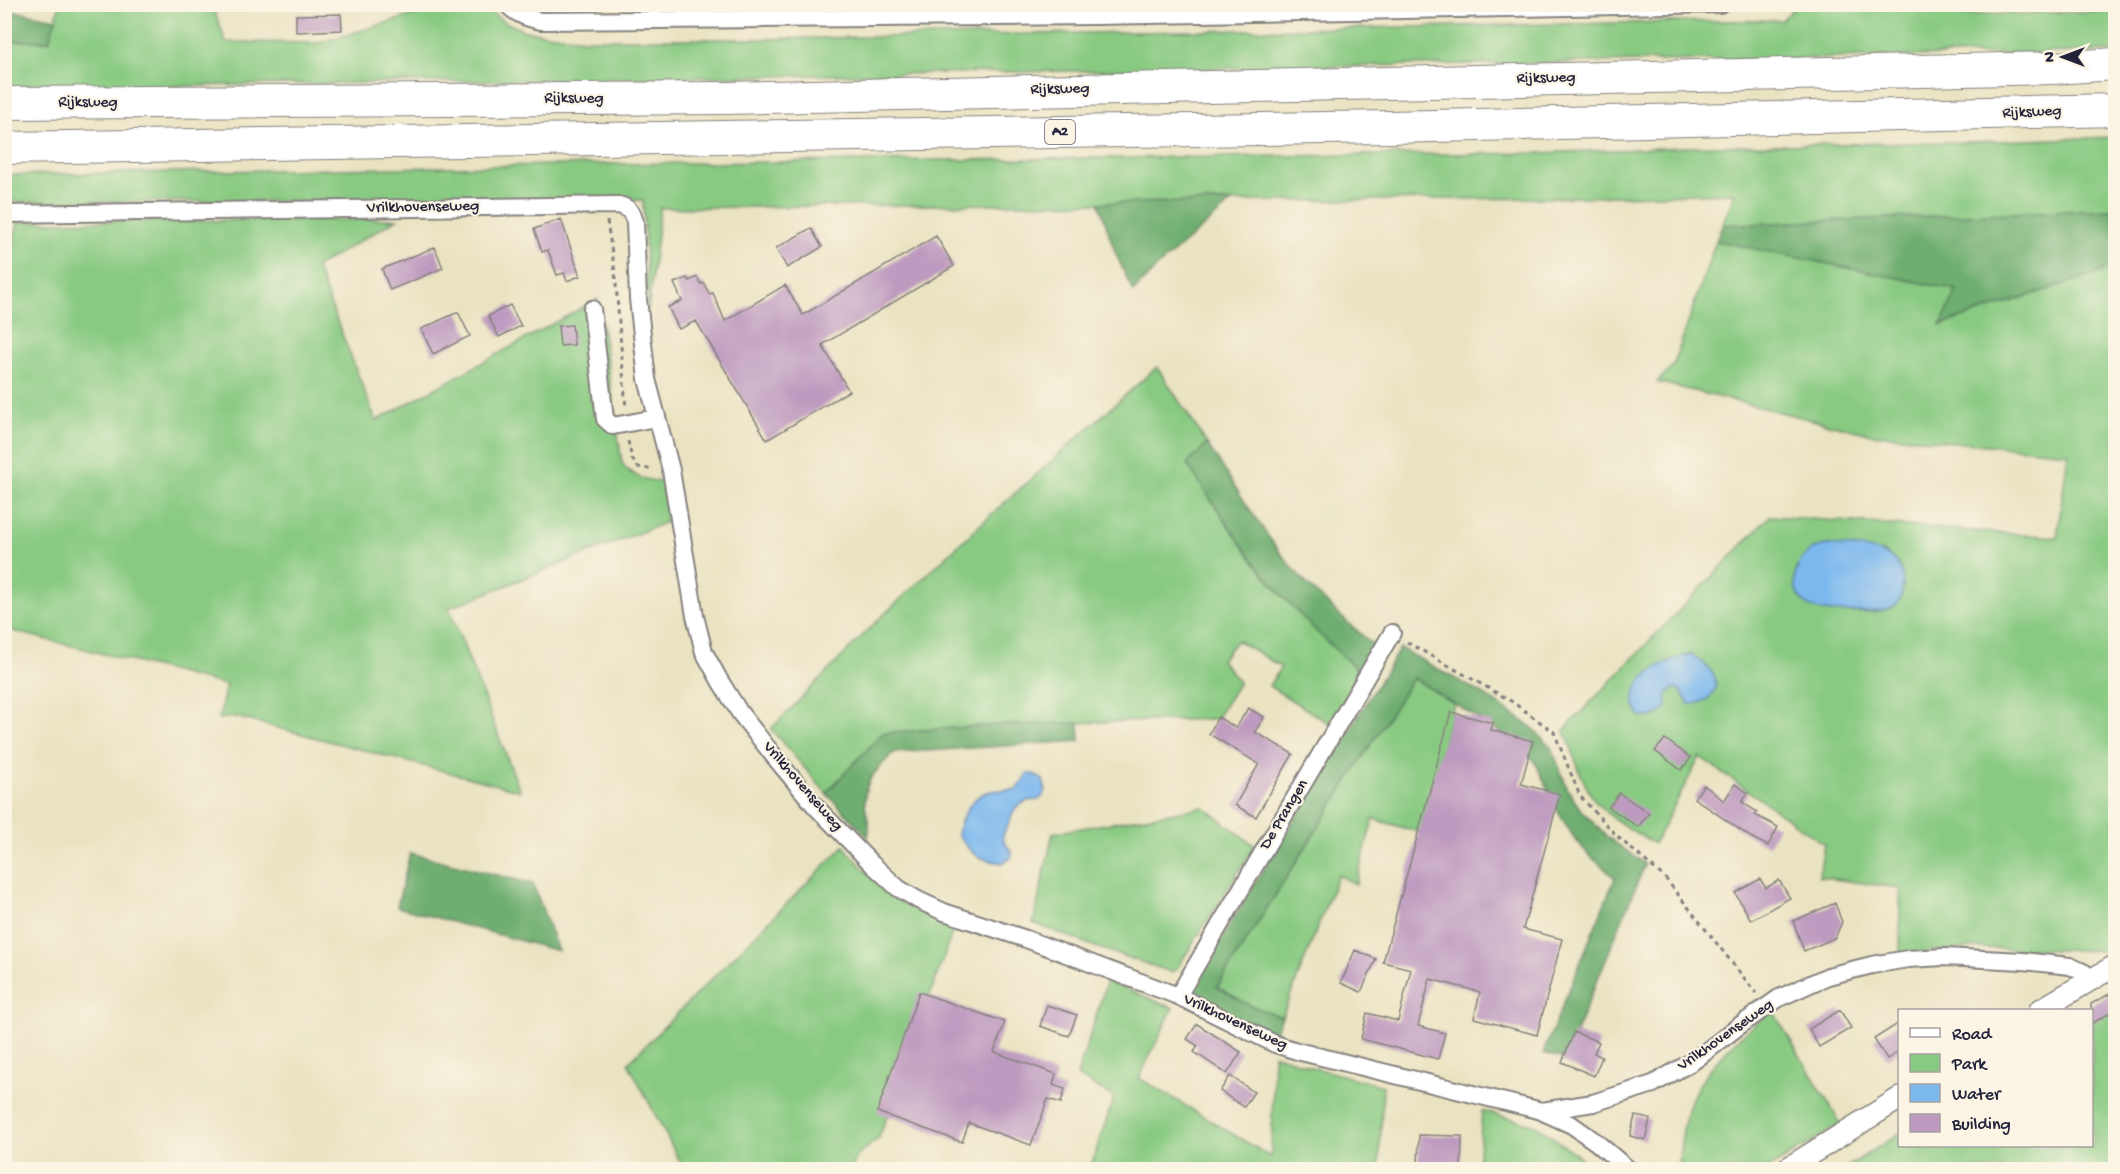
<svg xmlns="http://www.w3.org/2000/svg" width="2120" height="1174" font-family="'Gochi Hand',sans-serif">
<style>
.green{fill:#89ca82;stroke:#56765e;stroke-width:1.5;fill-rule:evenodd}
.forest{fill:#6eae70;stroke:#486856;stroke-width:1.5}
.water{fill:#7bb8ee;stroke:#4e6d94;stroke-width:1.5}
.building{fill:#bd9abf}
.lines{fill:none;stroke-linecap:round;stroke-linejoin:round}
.minor-casing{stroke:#86827e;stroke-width:20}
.tertiary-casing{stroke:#86827e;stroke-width:24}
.motorway-casing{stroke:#86827e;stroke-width:34}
.path{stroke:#86827e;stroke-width:3;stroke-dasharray:4.5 4.5;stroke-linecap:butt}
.minor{stroke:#fff;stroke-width:16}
.tertiary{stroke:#fff;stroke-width:21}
.motorway{stroke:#fff;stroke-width:32}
.labels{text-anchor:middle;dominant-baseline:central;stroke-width:4.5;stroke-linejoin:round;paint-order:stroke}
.shield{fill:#fcf5e5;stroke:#63616e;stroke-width:1.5}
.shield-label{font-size:15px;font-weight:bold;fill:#22223b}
.street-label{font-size:16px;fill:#22223b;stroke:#fcf5e5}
</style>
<rect width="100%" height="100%" fill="#fcf5e5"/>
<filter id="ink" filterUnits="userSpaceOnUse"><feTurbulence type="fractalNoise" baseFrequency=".0167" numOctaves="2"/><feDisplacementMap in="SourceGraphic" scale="12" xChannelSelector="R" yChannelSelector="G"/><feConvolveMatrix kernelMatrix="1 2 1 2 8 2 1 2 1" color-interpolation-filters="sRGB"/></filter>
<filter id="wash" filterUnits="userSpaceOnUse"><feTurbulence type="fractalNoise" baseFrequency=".008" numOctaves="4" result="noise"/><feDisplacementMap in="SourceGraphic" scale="24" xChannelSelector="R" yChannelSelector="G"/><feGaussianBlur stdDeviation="1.35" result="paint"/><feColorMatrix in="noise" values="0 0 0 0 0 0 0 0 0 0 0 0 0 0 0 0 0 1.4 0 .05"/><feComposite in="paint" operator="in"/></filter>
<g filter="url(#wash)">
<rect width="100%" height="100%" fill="#eae3c2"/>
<path class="green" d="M60 4 212 5 226 42 319 43 450 4 484 5 486 9 505 22 525 31 584 39H760L1782 20 1798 4 1945 5 1959 15 2116 11 2115 51 1833 58 5 89 4 41H49Z
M2116 137 2115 209 1722 225 1735 193 1548 198 660 208 648 312 643 200 5 202 4 175 602 164 1538 153 1713 146 1964 142Z
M397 219 316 267 376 421 598 299 622 463C632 478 644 479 661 482L663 487 667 522 449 608 520 791 236 717 219 719 226 685 5 629 4 287 18 222Z
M1716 241 1957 290 1941 325 2115 267V951L1973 948 1900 954V888L1819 877 1824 844 1700 757 1654 844C1636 832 1611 820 1597 803 1580 783 1575 753 1564 730L1770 516 2057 537 2068 453 1870 434 1657 382 1673 366ZM1829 545 1883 552C1905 563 1912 596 1888 609 1878 614 1862 613 1851 612 1819 611 1791 609 1796 568Z
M1157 367 1207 444 1188 464C1215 505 1241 547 1273 585 1300 617 1330 645 1361 673L1330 724 1269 686 1281 667 1237 640 1221 660 1239 682 1216 719 997 725 883 733 826 793 771 729 878 620 993 513Z
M1413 678 1454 703 1419 832 1373 819 1356 884 1338 875 1282 1017 1249 1005 1217 987Z
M1204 807 1255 846 1176 970 1171 972 1096 947 1033 923 1053 833Z
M844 846 884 892 901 901 956 922 879 1138 858 1155 851 1169H684L628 1063Z
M1107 981 1173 1008 1139 1078 1271 1157 1274 1054 1311 1067 1383 1086 1379 1169H1090L1114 1097 1077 1076Z
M2115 999V1169L1842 1170 1899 1134 1900 1146H2092V1014Z
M1773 1011 1841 1124 1768 1169 1679 1170C1680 1144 1683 1115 1695 1092 1711 1063 1745 1029 1773 1011Z
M1482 1111 1536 1125 1596 1169H1480L1478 1168Z"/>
<path class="forest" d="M4 9 56 19 49 41H5Z
M1232 202 1158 266 1133 292 1115 252 1099 203Z
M2115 209V267L1941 325 1957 290 1716 241 1722 225Z
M1207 444C1231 479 1253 517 1279 551 1307 588 1342 618 1377 648L1361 673C1330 645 1300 617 1273 585 1241 547 1215 505 1187 464Z
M1400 648 1483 694 1533 728 1552 749 1568 790 1580 809 1606 836 1645 864 1565 1059 1543 1053 1615 878 1587 853 1573 836 1558 812 1537 766 1522 745 1413 678 1217 987 1249 1005 1282 1017 1275 1034 1187 994Z
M1079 723 1080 741 893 753C877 770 863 780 865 805 867 820 871 821 868 837L826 793 883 733 997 725Z
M410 853 533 884 558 951 397 907Z"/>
<path class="water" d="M1829 545C1855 548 1903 545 1903 582 1903 589 1901 598 1897 604 1890 612 1872 612 1862 612 1846 612 1826 614 1811 607 1781 593 1796 545 1829 545Z
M1692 654C1699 660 1708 666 1713 674 1723 693 1705 704 1689 704L1680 690 1674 688C1665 693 1666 699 1667 708 1658 715 1649 720 1639 715 1638 711 1634 705 1634 701 1633 673 1671 659 1692 654Z
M1027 774H1034L1043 780 1046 790 1043 796 1038 800 1027 801 1016 807 1003 835 1004 841 1012 853 1011 858 1003 863C977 859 973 856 957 834 961 819 970 797 987 792 996 789 1008 790 1017 790Z"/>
<g id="blocks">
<path class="building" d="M341 14 342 30 296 32V15Z
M561 219 580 276 567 281 564 273 557 275 548 250 542 252 534 229Z
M811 228 822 247 787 268 776 248Z
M936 236 954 266 822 345 849 391 767 440 696 321 679 329 668 307 682 301 674 283 687 278 689 281 697 277 701 284 704 283 709 294 713 293 725 321 785 285 803 315Z
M435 247 443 268 390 290 382 269Z
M510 305 521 326 499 337 488 316Z
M458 312 470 336 433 354 421 329Z
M572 325 574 345 560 346 558 326Z
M1248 708 1264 717 1255 732 1293 754 1256 817 1235 805 1259 764 1209 734 1218 717 1236 728Z
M1451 712 1493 723 1491 730 1533 741 1521 784 1560 794 1523 929 1562 939 1537 1035 1474 1018 1480 992 1430 979 1418 1026 1445 1033 1438 1059 1361 1039 1367 1013 1398 1021 1411 969 1383 962Z
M1665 739 1691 758 1681 770 1655 751Z
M1735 784 1748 793 1742 802 1757 812 1755 815 1778 827 1768 846 1752 838 1694 798 1704 785 1724 801Z
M1619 793 1649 813 1638 827 1609 807Z
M1760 879 1766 888 1779 880 1790 898 1751 920 1735 893Z
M1835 903 1842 922 1835 938 1804 951 1793 921Z
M1355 950 1376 959 1361 992 1341 983Z
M2115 991V1010L2091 1024V1004Z
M919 992 1005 1022 994 1052 1056 1074 1053 1085 1065 1089 1061 1103 1048 1099 1031 1145 969 1123 962 1142 877 1112Z
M1047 1005 1077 1015 1069 1036 1040 1026Z
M1840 1010 1851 1028 1819 1047 1809 1029Z
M1899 1023V1051L1887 1059 1874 1039Z
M1197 1024 1241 1052 1227 1074 1194 1052 1198 1046 1187 1039Z
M1574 1032 1599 1042 1594 1053 1602 1057 1594 1076 1562 1062Z
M1230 1076 1254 1092 1244 1107 1220 1091Z
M1635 1116 1650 1119 1645 1140 1630 1136Z
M1419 1135 1462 1136 1461 1170H1432V1165L1418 1164Z"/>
</g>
</g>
<g filter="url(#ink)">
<use href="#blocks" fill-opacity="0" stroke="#86827e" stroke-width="1.5"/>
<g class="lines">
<g class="minor-casing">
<path id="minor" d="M507 4C516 15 528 18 541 21L1097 16 1720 4
M4 214 617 205C628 206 632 212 635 222L638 299 647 379 671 470 695 616 704 652 720 681 740 713 777 760 816 807 872 864 898 888 918 900 944 912 1026 939 1178 996 1275 1044 1297 1051 1542 1111 1593 1103 1653 1084 1695 1060 1739 1026 1779 998 1828 976 1872 965 1908 959 1944 957 2023 961 2070 966 2085 973 2090 979
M592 309 605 419 613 426 656 418
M1178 996 1392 633
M1543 1112 1572 1125 1596 1142 1629 1170"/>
</g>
<g class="tertiary-casing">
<path id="tertiary" d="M2040 1010 2116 965
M1785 1170 1900 1098"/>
</g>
<g class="motorway-casing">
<path id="motorway" d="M4 103 726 98 2053 68 2116 64
M4 148 1389 127 2116 110"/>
</g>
<path class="path" d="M607 221 615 272 626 408
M628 441 632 459 638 467 654 470
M1407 642 1511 701 1554 732 1580 796 1619 838 1665 878 1756 993"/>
<use href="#minor" class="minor"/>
<use href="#tertiary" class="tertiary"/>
<use href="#motorway" class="motorway"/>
</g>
</g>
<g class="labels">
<rect class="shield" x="1045" y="120" width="30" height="24" rx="4.5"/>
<g class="shield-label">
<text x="1060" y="132">A2</text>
</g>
<g class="street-label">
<text transform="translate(1546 79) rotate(-1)">Rijksweg</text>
<text transform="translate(1060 90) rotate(-1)">Rijksweg</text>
<text x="574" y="99">Rijksweg</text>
<text x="88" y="103">Rijksweg</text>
<text transform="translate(2032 113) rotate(-2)">Rijksweg</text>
<text transform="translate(423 208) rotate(-1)">Vrilkhovenseweg</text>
<text transform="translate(802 787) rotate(49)">Vrilkhovenseweg</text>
<text transform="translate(1285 815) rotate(-59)">De Prangen</text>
<text transform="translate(1235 1023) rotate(25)">Vrilkhovenseweg</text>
<text transform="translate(1726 1036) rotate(-35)">Vrilkhovenseweg</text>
</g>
</g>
<rect width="2120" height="1174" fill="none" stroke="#fcf5e5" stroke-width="24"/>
<rect x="1898" y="1009" width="195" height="138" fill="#fcf5e5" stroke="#a5a1a1" stroke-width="1.5"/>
<rect x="1910" y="1028" width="30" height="9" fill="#ffffff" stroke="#a5a1a1" stroke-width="1.5"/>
<text x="1952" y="1039" font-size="18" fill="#22223b">Road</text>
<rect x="1910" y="1054" width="30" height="18" fill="#89ca82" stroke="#a5a1a1" stroke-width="1.5"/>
<text x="1952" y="1069" font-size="18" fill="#22223b">Park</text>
<rect x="1910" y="1084" width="30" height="18" fill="#7bb8ee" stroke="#a5a1a1" stroke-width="1.5"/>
<text x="1952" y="1099" font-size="18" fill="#22223b">Water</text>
<rect x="1910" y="1114" width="30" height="18" fill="#bd9abf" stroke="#a5a1a1" stroke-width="1.5"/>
<text x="1952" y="1129" font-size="18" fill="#22223b">Building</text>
<g transform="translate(2063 57) rotate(270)" stroke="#fcf5e5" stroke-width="4.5" paint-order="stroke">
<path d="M0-4.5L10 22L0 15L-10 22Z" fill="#22223b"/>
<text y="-9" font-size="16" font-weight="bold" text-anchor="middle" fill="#22223b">N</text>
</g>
</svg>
